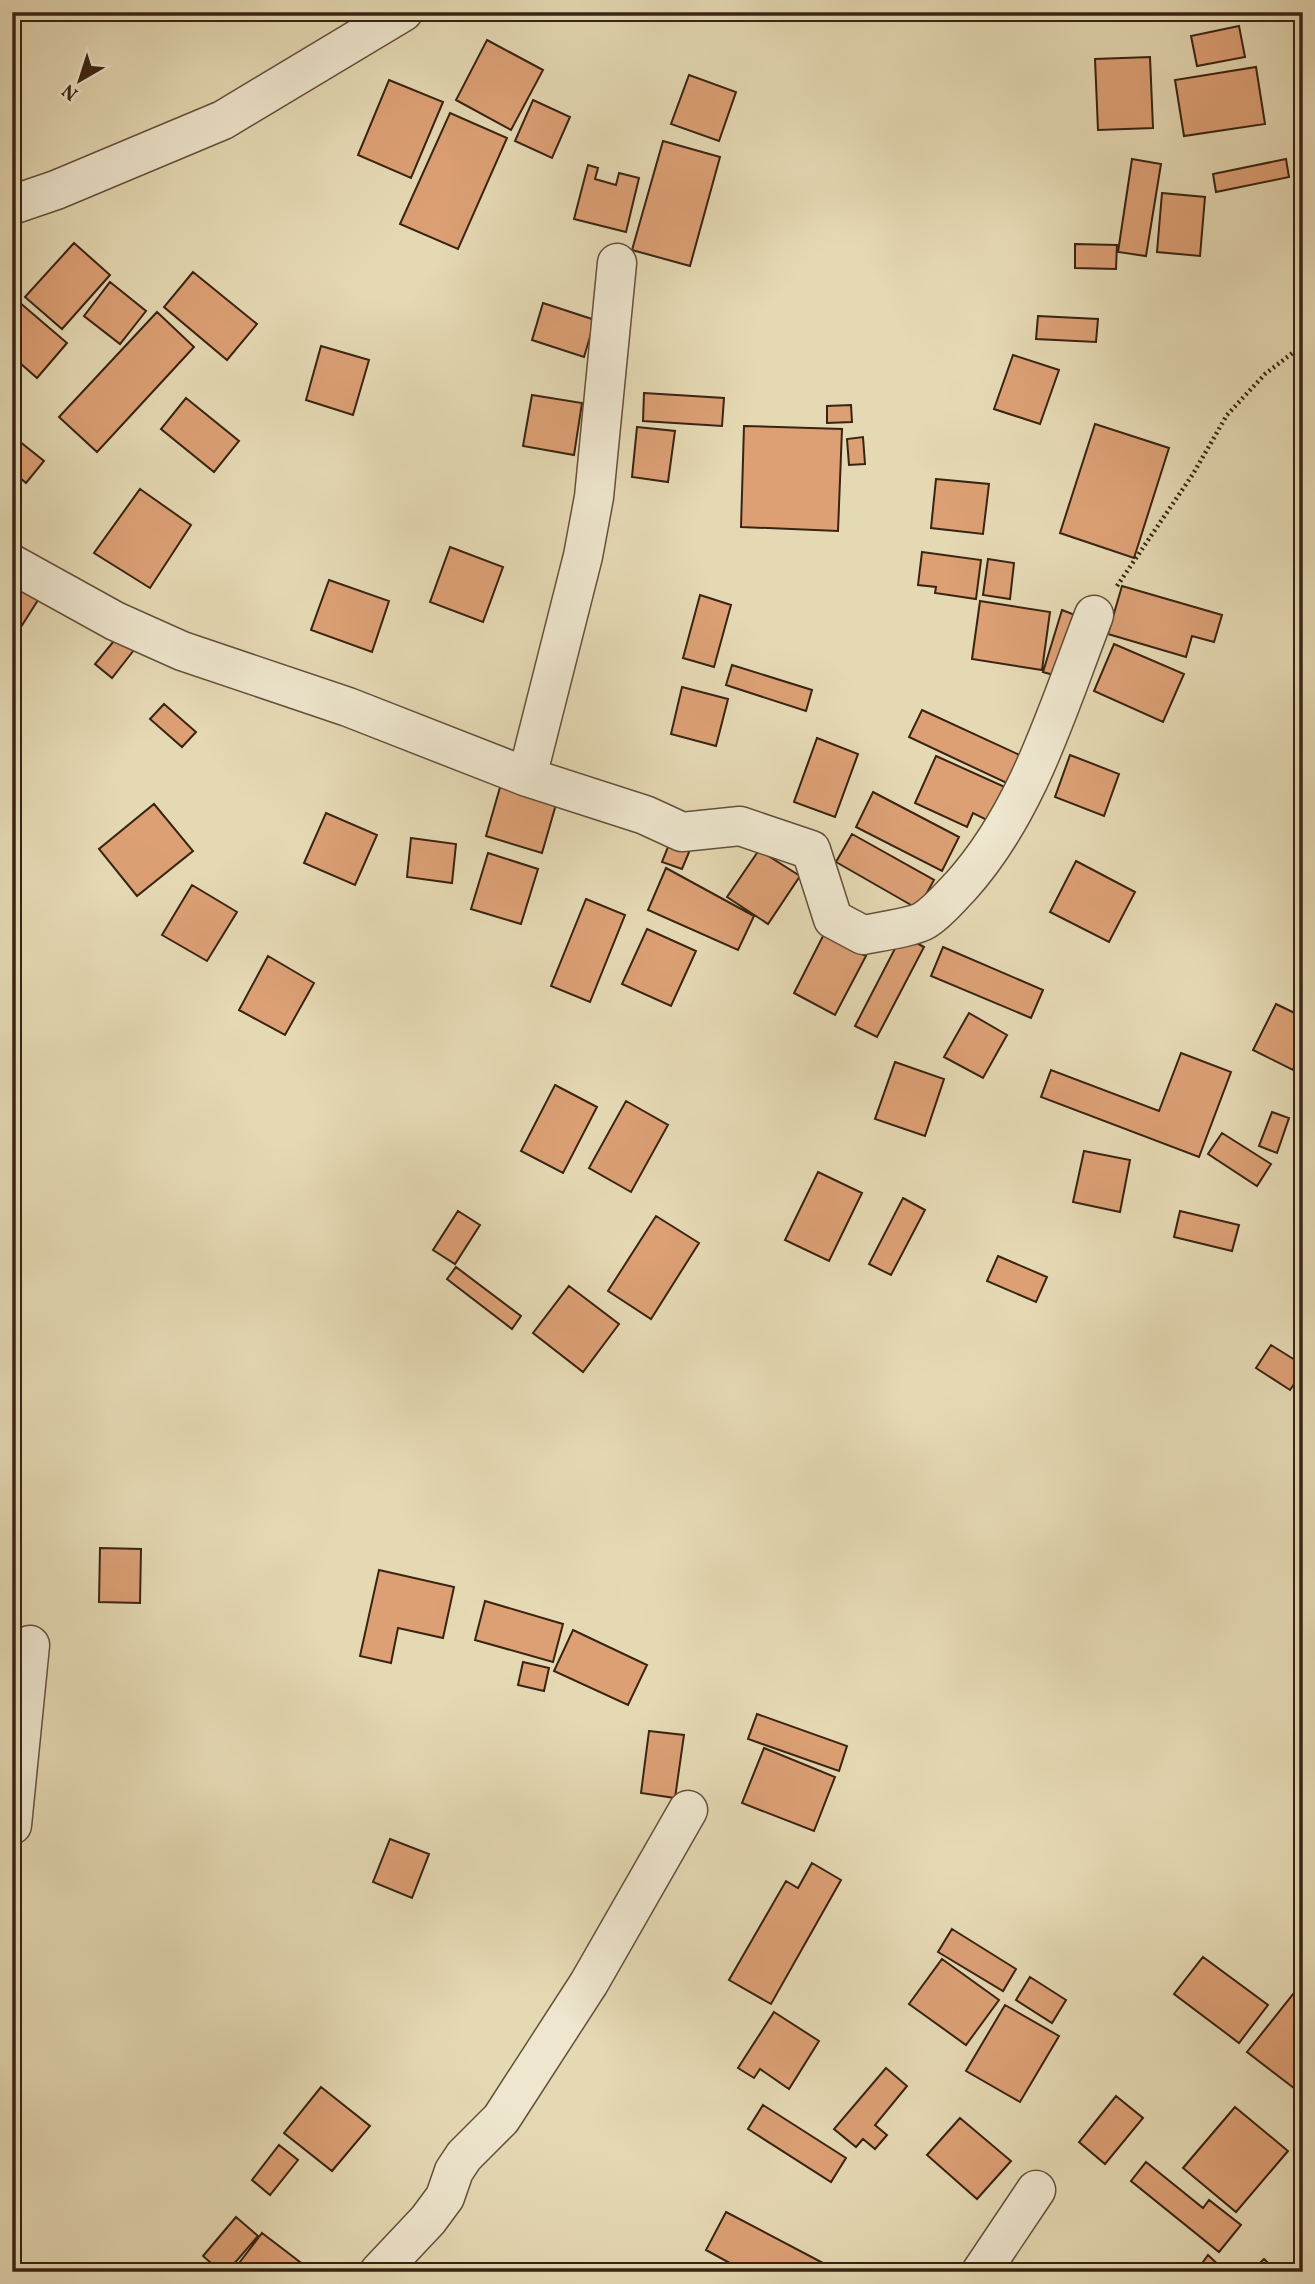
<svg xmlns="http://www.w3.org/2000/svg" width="1315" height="2284" font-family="Vollkorn,serif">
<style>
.building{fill:#dda075;stroke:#392312;stroke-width:2}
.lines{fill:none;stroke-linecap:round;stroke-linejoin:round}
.minor-casing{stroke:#64503a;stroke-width:41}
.path{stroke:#392312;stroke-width:4.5;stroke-dasharray:2 3.5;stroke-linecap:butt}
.minor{stroke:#eee6ce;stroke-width:38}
</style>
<rect width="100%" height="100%" fill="#e5d9b4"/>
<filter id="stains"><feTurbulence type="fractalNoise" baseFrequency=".00286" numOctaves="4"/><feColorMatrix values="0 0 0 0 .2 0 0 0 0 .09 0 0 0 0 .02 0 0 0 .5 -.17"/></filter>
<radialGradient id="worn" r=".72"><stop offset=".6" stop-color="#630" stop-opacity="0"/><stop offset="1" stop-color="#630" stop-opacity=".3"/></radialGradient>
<path class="building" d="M1239 26 1245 57 1197 66 1191 36Z
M487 40 543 70 511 130 456 100Z
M1150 57 1153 128 1098 130 1095 59Z
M1256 67 1265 124 1184 136 1175 80Z
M689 75 736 92 719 141 671 124Z
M389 80 443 102 411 178 358 155Z
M533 100 570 117 552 158 515 141Z
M450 113 507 138 458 249 400 224Z
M663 141 720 157 690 266 632 250Z
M1132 159 1161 164 1146 256 1118 252Z
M1286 159 1289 177 1216 192 1213 174Z
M588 165 598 168 595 179 616 185 619 173 639 178 626 232 574 219Z
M1162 193 1205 197 1200 256 1157 252Z
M74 243 110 275 62 329 25 297Z
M1075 244 1117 245 1116 269 1075 268Z
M193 272 257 324 227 360 164 307Z
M110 282 146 311 120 344 84 316Z
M12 296 67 343 37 378 12 356Z
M543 303 595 320 584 357 532 340Z
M157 312 194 347 97 452 59 417Z
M1038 316 1098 319 1096 342 1036 339Z
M321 346 369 360 353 415 306 400Z
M1013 355 1059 370 1040 424 994 409Z
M644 393 724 398 722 426 643 421Z
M532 395 582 403 574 455 523 446Z
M186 398 239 441 214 472 161 429Z
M851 405 852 422 827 423V406Z
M1095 424 1169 448 1134 558 1060 533Z
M744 426 842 429 838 531 741 527Z
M637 427 675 431 668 482 632 477Z
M863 437 865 464 849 465 847 439Z
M19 441 44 461 26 483 12 471V449Z
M936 479 989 484 983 534 931 528Z
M140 489 191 525 150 588 94 553Z
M450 547 503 567 483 622 430 602Z
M922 552 981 560 976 599 935 593 936 587 918 585Z
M988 559 1014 563 1010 599 983 595Z
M329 580 389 601 372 652 311 630Z
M16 586 38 600 21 627 12 622V592Z
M1122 586 1222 615 1214 642 1192 636 1186 657 1108 634Z
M700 595 731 605 714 667 683 658Z
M980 601 1050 612 1042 670 972 659Z
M1062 610 1083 618 1064 678 1043 672Z
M118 636 134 650 112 678 95 664Z
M1114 644 1184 674 1163 722 1094 691Z
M732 665 812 690 806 711 726 685Z
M682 687 728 699 716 746 671 734Z
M164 704 196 732 182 747 150 719Z
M922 710 1024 757 1011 785 909 737Z
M817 738 858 754 835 817 794 802Z
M1070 755 1119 774 1104 816 1055 797Z
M936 756 1007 788 991 822 973 813 967 827 915 803Z
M503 777 559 794 542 853 486 836Z
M873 792 959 837 942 871 856 827Z
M154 804 193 851 137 896 99 849Z
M326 813 377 835 355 885 304 863Z
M852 834 934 880 918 909 836 862Z
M672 837 692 845 682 869 662 862Z
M411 838 456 844 452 883 407 877Z
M759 850 800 876 768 924 727 897Z
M488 853 538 869 521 924 471 909Z
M1076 861 1135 892 1109 942 1050 912Z
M666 868 754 916 738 950 648 910Z
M192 885 237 912 207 961 162 935Z
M586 899 625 915 590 1002 551 986Z
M647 929 696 951 671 1006 622 984Z
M824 934 866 956 835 1015 794 993Z
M902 935 924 947 877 1037 855 1026Z
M943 947 1043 990 1031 1018 931 976Z
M268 956 314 983 285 1035 239 1010Z
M1276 1004 1303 1017V1049L1293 1070 1253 1050Z
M969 1013 1007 1035 983 1078 944 1057Z
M1181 1053 1231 1072 1199 1157 1041 1097 1051 1070 1159 1111Z
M895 1062 944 1079 925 1136 875 1119Z
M555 1085 597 1107 563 1173 521 1151Z
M626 1101 668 1125 631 1192 589 1168Z
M1272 1112 1289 1118 1277 1153 1259 1146Z
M1222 1133 1271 1164 1257 1186 1208 1154Z
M1084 1151 1130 1160 1120 1212 1073 1202Z
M818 1172 862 1193 829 1261 785 1240Z
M903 1198 925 1210 891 1275 869 1264Z
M458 1211 480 1225 455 1264 433 1250Z
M1180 1211 1239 1225 1232 1251 1174 1237Z
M656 1216 699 1243 651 1319 608 1291Z
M998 1256 1047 1277 1036 1302 987 1281Z
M456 1267 521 1316 512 1329 447 1279Z
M569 1286 619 1324 583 1372 533 1333Z
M1271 1345 1303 1365V1371L1290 1390 1256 1368Z
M100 1548 141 1549 140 1603 99 1602Z
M379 1570 454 1587 443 1638 398 1628 391 1663 360 1656Z
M485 1601 563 1624 553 1662 475 1640Z
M573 1630 647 1665 628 1705 554 1671Z
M523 1662 549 1668 544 1691 518 1685Z
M757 1714 847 1746 839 1771 748 1739Z
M649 1731 684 1735 675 1798 641 1793Z
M764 1748 835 1777 814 1831 742 1803Z
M390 1839 429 1854 412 1898 373 1882Z
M812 1863 841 1880 771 2004 729 1980 786 1881 798 1888Z
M952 1929 1016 1969 1003 1991 938 1952Z
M1203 1957 1268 2005 1239 2043 1174 1994Z
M942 1959 999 2000 966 2045 909 2004Z
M1030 1977 1066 2000 1052 2023 1016 2000Z
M1294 1993 1303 2000V2088L1299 2092 1247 2052Z
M1005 2005 1059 2036 1020 2102 966 2071Z
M774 2012 819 2041 789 2089 760 2069 754 2078 738 2068Z
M886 2068 907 2086 875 2125 887 2135 875 2149 863 2139 856 2147 834 2129Z
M321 2087 370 2126 332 2171 284 2133Z
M1116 2096 1143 2118 1105 2164 1079 2142Z
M763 2105 846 2158 831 2182 748 2129Z
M1235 2107 1288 2151 1236 2212 1183 2168Z
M960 2118 1011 2161 977 2199 927 2155Z
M279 2145 298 2160 270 2195 252 2180Z
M1146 2162 1203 2208 1209 2200 1241 2225 1219 2252 1131 2181Z
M726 2212 823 2263 819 2272H746L706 2250Z
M236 2217 258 2236 227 2272H221L203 2256Z
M262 2233 313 2272 233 2271Z
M1208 2255 1226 2272H1196Z
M1264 2259 1277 2272H1251Z"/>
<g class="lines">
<g class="minor-casing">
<path id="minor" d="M12 205 56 190 223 120 403 12
M12 564 115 621 182 651 348 707 527 777 645 815 682 832 740 826 811 850 833 919 863 935C878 932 914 927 925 920 939 911 949 898 960 887 1028 812 1058 708 1094 615
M527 777 583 556 594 497 617 263
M12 1825 30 1645
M379 2272 428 2220 445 2197 454 2171 464 2156 501 2119 589 1983 688 1810
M981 2272 1036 2190"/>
</g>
<path class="path" d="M1117 586 1193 474 1227 415 1265 374 1303 345"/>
<use href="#minor" class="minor"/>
</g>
<rect width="1315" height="2284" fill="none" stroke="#e5d9b4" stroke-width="42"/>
<rect x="14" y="14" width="1287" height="2256" fill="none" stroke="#392312" stroke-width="3.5"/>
<rect x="21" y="21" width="1273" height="2242" fill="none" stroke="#392312" stroke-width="2"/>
<g transform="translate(80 80) rotate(219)" stroke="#eee6ce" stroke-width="5" paint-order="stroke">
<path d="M0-5L12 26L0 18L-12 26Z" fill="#392312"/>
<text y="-10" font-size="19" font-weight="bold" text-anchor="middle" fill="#392312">N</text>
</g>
<rect width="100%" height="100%" filter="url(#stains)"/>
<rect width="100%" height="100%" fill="url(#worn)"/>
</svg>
